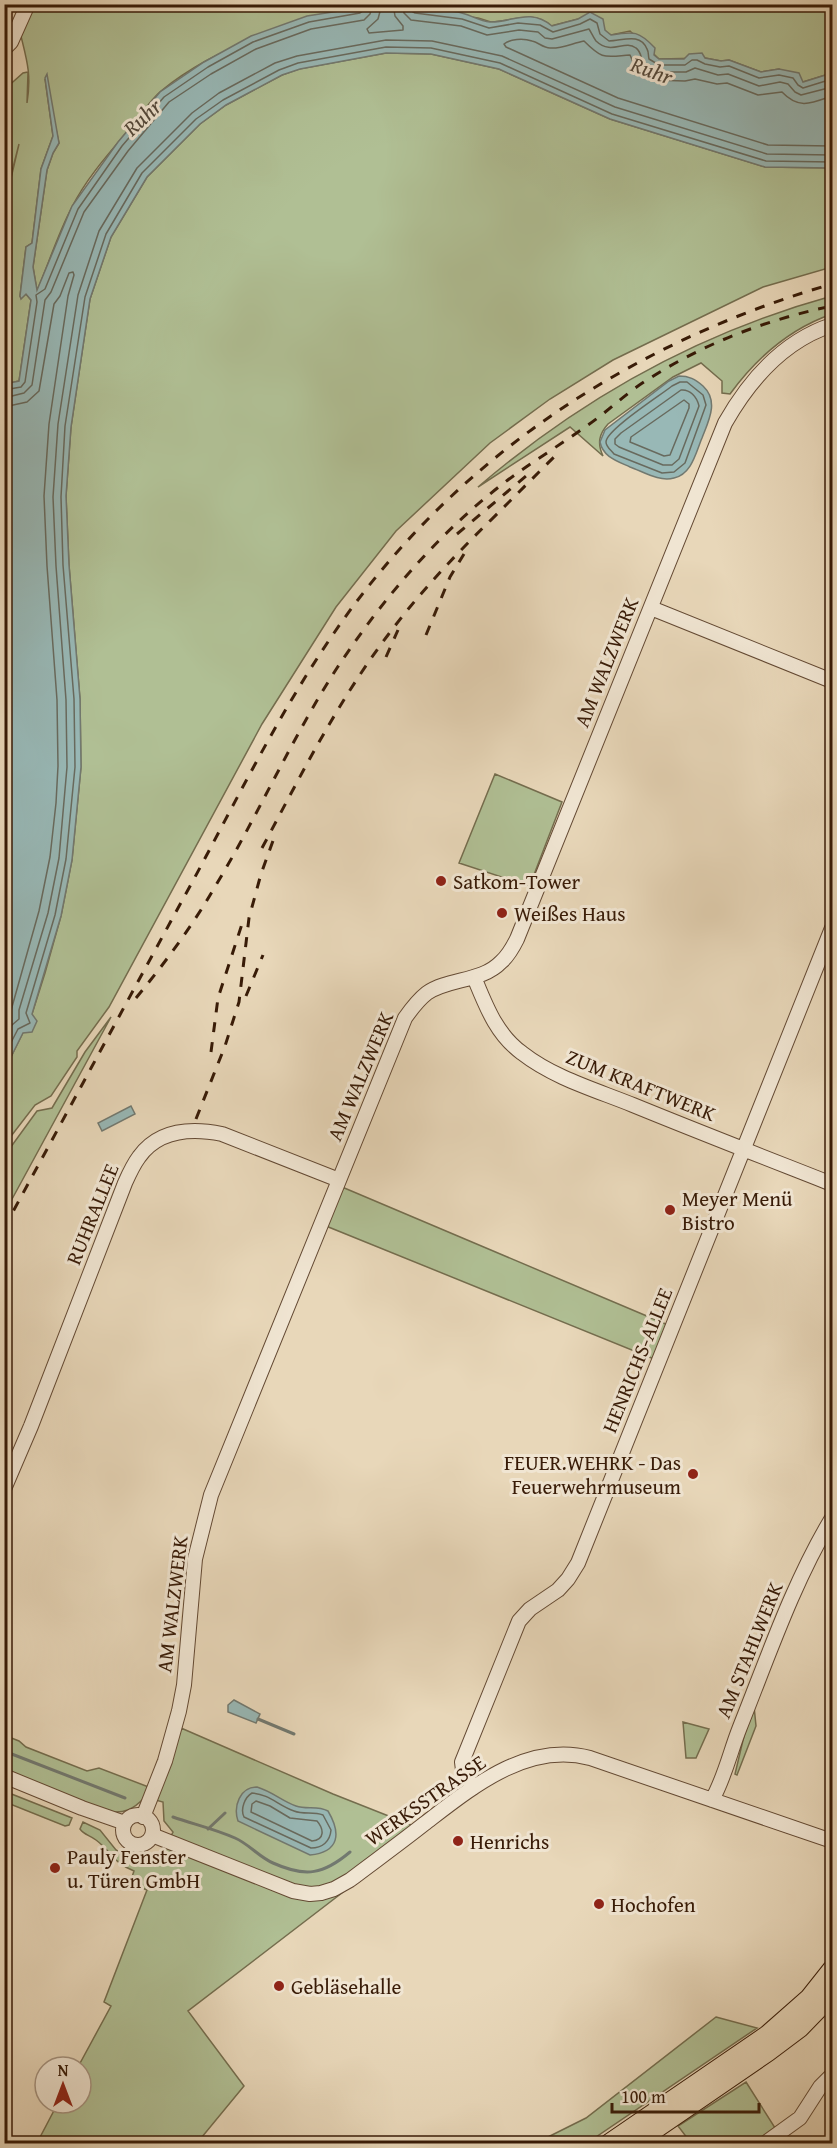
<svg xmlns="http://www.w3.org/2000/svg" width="837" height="2148" font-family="'Gentium Book Plus',serif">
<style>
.green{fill:#b0bf94;stroke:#746d4e;stroke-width:1.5}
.water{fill:#98b8b6;stroke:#727970;stroke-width:1.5}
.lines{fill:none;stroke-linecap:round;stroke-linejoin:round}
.shore{stroke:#686a5e;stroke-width:1.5}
.stream{stroke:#727970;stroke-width:3}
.minor-casing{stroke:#644a34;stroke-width:16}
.major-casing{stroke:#381b07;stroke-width:20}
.minor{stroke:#f0e5d2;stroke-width:14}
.major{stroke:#e8d7b9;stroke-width:18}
.rail{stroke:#381b07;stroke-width:3;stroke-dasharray:10 10;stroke-linecap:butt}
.poi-dot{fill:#8f2418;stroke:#f0e5d2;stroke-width:2}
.labels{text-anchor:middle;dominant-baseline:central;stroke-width:6;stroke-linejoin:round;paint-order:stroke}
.street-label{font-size:21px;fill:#381b07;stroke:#f0e5d2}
.poi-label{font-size:21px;fill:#381b07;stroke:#f0e5d2;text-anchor:start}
.water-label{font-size:22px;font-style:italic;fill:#554a3c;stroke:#f0e5d2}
</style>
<rect width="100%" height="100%" fill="#e8d7b9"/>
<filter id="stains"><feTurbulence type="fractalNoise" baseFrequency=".00333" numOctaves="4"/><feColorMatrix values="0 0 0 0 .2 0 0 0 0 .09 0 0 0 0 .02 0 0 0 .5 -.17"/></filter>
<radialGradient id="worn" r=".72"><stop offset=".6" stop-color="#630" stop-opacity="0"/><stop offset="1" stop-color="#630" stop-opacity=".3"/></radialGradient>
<path class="green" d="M29 5H832V73L803 82 779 69 761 72 729 60 721 61 705 58 659 59 630 31 611 35 578 19 551 26C532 9 512 22 491 22 487 21 482 19 478 18 373 0 244 24 161 91 150 100 141 115 132 126 111 151 87 177 72 207 58 233 49 263 37 291L33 267 47 170 53 153 59 143 45 79 53 136 41 169 32 243 26 247 20 296 21 298 26 294 31 300 19 381 6 384H4V208L19 144 5 199V89L23 73 28 72 27 103C32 72 26 58 19 28Z
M386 53 431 54 499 69 610 119 765 167 832 168V267L763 287 613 360 550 399 490 443 396 531 336 607 262 724 109 1007 77 1051V1057L51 1096 35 1105 5 1144V1069L32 1014 45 973 61 916 72 860 81 767 80 699 69 565 66 496 71 427 90 299 111 237 147 177 200 124 226 105 282 75 299 69Z
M832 296V314C789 329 757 357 730 394L722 393V381L701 363 673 377 608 424C599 434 597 443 603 456L570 427 478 487C583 397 698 333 832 296Z
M495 774 562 802 530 885H526L459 863Z
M111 1017 5 1212V1155L37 1111 52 1108 85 1052Z
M342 1187 668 1325 654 1359 326 1226Z
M754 1706 756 1726 737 1775 735 1774 744 1736Z
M683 1722 709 1729 696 1758H686Z
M181 1728 333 1794 424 1830 188 2011 244 2086 197 2143H37L58 2103H81V2067H78L111 2006 104 2002 147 1890 130 1883 134 1871C112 1862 112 1852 96 1840 90 1835 84 1835 80 1829L83 1822 100 1830 116 1850 127 1857 140 1859 155 1854 161 1855 173 1832 164 1821 163 1802 145 1797C133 1810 124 1814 106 1811L5 1771 4 1735 19 1741 26 1747 87 1771 99 1768 159 1791Z
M4 1791 72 1818 69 1825 65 1826 5 1802Z
M716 2017 757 2028 587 2143H536L586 2118Z
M746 2082 777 2131 757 2143H691L678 2126Z"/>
<path class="water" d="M371 6C400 7 429 8 458 12 469 14 479 21 490 22 511 23 530 7 552 26L578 19 590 12 603 19 605 30 611 35C634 31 639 31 655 48L654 55 659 59H684L689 54 702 53 705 58 721 61 729 60 761 72 779 69 799 73 803 82 832 73V168L765 167 610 119 499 69 431 54 386 53 300 69 282 75 226 105 200 124 147 177 111 237 90 299 71 427 66 496 69 565 80 699 81 767 72 860 61 916 32 1014 37 1021 32 1032 23 1033 5 1069 4 384 19 381 31 300 26 294 21 299 20 296 26 247 32 243 41 169 53 136 45 78 47 74 59 143 53 153 47 170 33 267 37 290 72 206 118 142 160 92 204 62 251 36 307 16Z
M679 376C689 376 695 379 703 386 719 401 709 420 702 438 696 452 692 474 674 478 659 482 644 472 630 467 617 461 603 457 600 442L605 430 669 381Z
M131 1106 135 1114 102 1131 98 1123Z
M234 1700 260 1714 256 1723 228 1712V1705Z
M257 1787C273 1792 282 1801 296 1806 307 1810 317 1805 328 1811 341 1833 340 1852 310 1855L238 1821C233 1806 240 1787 257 1787Z"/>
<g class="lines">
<path class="shore" d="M382 4 378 19 367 29 369 33 403 30V26L395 16 393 4
M402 4 404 13 411 20 461 26 487 35 519 30 538 32 545 38 552 39 589 29C591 32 593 37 596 41 612 56 624 39 636 48 641 51 641 59 644 64L657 72H686L695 68 718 75 728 74 759 86 780 82 788 84 795 92 801 95 832 87
M409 4 410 10 415 13 462 19 489 28 518 23 540 25 553 32 580 24 590 19 597 23 600 34 609 41C622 41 640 32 647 49 649 52 648 56 649 59L659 65H685L692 60H697L705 64 720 67 729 66 759 78 779 75 793 78 798 85 803 88 832 79
M832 96C812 103 799 110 782 92L758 95 727 83 717 84 695 79 685 81 653 80 637 71 630 55C604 57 603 60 584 41 573 43 561 49 550 48 543 48 538 42 532 41 523 38 510 39 504 44L506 47 618 98 768 145 832 146
M687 382 703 395 706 405 685 463 674 472 662 473 614 454C611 450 606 447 606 442 606 430 661 395 672 386L680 382Z
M4 390 21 387 25 382 37 302 36 295 45 289 78 209 122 146 164 97 208 67 253 42 309 22 360 13 364 10 365 4
M681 390C690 389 697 397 699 406L679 459 672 465H663L619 447 615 444V439L621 433Z
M4 398 24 393 32 385 45 300 51 292 84 212 128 151 169 102 211 74 256 49 311 29 364 20 370 14 373 4
M684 400 689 404V408L670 455 664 456 630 442 631 437Z
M4 407 27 402 39 391 54 304 60 296 69 273 73 272 74 275 68 296 49 424 44 496 47 566 57 700 58 766 56 803 50 857 39 911 10 1014 4 1020
M4 1040 12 1025 19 1019V1010L48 913 59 858 67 767 66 700 56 566 53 497 58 424 78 295 99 231 137 168 192 113 219 93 275 63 297 56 386 40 432 41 502 56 615 107 767 154 832 155
M4 1056 18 1029 30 1023 26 1013 55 915 66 859 75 767 74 699 63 565 61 497 65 426 85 297 106 234 142 173 196 119 223 100 279 70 298 63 386 47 431 48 500 63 612 114 766 161 832 162
M252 1793C269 1794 279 1806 294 1811 304 1815 313 1811 323 1815L331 1830C330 1842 322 1848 311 1848L244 1817C240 1809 245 1797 252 1793Z
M256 1801 270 1806 290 1818 317 1821C324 1829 325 1840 312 1841L251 1812 252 1804Z"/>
<path class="stream" d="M258 1719 294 1734
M4 1751 125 1798
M173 1817C193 1824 215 1829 235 1838 249 1844 259 1857 273 1863 306 1878 324 1874 350 1852
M208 1829 225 1813"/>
<g class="minor-casing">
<path id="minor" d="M4 49 11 42 28 4
M651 608 832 681
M474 977C486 1006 496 1034 522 1053 554 1078 596 1090 633 1105 699 1132 766 1158 832 1184
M4 1489 31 1426 125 1183C129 1174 133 1165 139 1157 159 1129 192 1128 222 1134L339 1180
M4 1776 82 1808 125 1823
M473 1788 463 1770 462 1762 519 1621 530 1609 558 1590 568 1579 578 1563 832 928
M712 1800C725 1777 730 1752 740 1727 768 1657 793 1583 832 1518
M123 1830a15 15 0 1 1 30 0a15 15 0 1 1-30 0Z
M143 1817 165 1761 179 1711 184 1685 195 1559 211 1495 405 1018C412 1008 418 1000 427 993 449 978 482 982 501 962 508 956 513 947 517 939L725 423C750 379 783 341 832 325
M152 1835 293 1891 310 1894 321 1893 334 1889 350 1880C375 1861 400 1843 424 1824 471 1788 527 1741 590 1758L832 1841
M764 2144 800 2118 820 2087 832 2075"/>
</g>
<g class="major-casing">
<path id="major" d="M608 2144 767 2035 809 1998 832 1969
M634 2144 768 2052 800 2028 832 1995"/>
</g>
<use href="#minor" class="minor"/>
<use href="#major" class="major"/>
<path class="rail" d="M490 521 558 453
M457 534 526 476
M426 635 450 577 464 554
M386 657 398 630
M262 848C301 775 338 701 388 635 420 592 457 553 495 516
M246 996 263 955
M136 998C164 964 191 928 213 890 257 818 291 739 337 668 382 600 436 536 500 486 528 464 559 446 588 425 607 412 624 395 644 382 702 344 765 320 832 306
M211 1052 218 998 242 924
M196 1119 225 1046 239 1002 249 918 261 874 274 838
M4 1228C68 1111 131 994 195 877 239 795 281 710 334 633 453 459 631 342 832 284"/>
</g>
<g class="poi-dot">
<circle cx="441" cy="881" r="6"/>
<circle cx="502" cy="913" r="6"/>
<circle cx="670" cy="1210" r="6"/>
<circle cx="693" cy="1474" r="6"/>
<circle cx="458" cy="1841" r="6"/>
<circle cx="55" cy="1868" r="6"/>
<circle cx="599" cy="1904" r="6"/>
<circle cx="279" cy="1986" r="6"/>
</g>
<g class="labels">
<g class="street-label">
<text transform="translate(606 662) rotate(-68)">AM WALZWERK</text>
<text transform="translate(360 1076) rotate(-67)">AM WALZWERK</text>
<text transform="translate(641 1085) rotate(22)">ZUM KRAFTWERK</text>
<text transform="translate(92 1214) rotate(-68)">RUHRALLEE</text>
<text transform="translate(637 1360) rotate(-68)">HENRICHS-ALLEE</text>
<text transform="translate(172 1604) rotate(-83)">AM WALZWERK</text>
<text transform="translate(749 1650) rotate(-68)">AM STAHLWERK</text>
<text transform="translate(425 1800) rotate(-35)">WERKSSTRASSE</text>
</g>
<g class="poi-label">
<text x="453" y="881">Satkom-Tower</text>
<text x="514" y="913">Weißes Haus</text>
<text x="682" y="1198">Meyer Menü<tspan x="682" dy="24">Bistro</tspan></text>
<text x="681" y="1462" text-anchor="end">FEUER.WEHRK - Das<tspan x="681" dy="24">Feuerwehrmuseum</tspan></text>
<text x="470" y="1841">Henrichs</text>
<text x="67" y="1856">Pauly Fenster<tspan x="67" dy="24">u. Türen GmbH</tspan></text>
<text x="611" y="1904">Hochofen</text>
<text x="291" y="1986">Gebläsehalle</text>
</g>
<g class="water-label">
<text transform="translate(652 70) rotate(20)">Ruhr</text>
<text transform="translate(142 117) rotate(-43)">Ruhr</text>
</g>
</g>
<rect width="837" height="2148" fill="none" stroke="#e8d7b9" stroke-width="24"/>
<rect x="6" y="6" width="825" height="2136" fill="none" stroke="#381b07" stroke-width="3"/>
<rect x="12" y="12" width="813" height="2124" fill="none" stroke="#381b07" stroke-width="1.5"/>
<g transform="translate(63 2085)"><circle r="28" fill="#f0e5d2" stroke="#a69481" stroke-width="1.5"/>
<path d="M0-4.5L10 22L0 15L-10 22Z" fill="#8f2418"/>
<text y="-9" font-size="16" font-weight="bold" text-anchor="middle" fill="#381b07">N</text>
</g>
<path d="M612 2103v9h147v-9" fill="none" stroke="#381b07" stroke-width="3"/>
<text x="621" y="2103" font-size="18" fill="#381b07" stroke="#f0e5d2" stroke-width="4.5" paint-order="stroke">100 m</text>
<rect width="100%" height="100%" filter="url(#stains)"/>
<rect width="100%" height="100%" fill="url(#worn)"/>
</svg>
